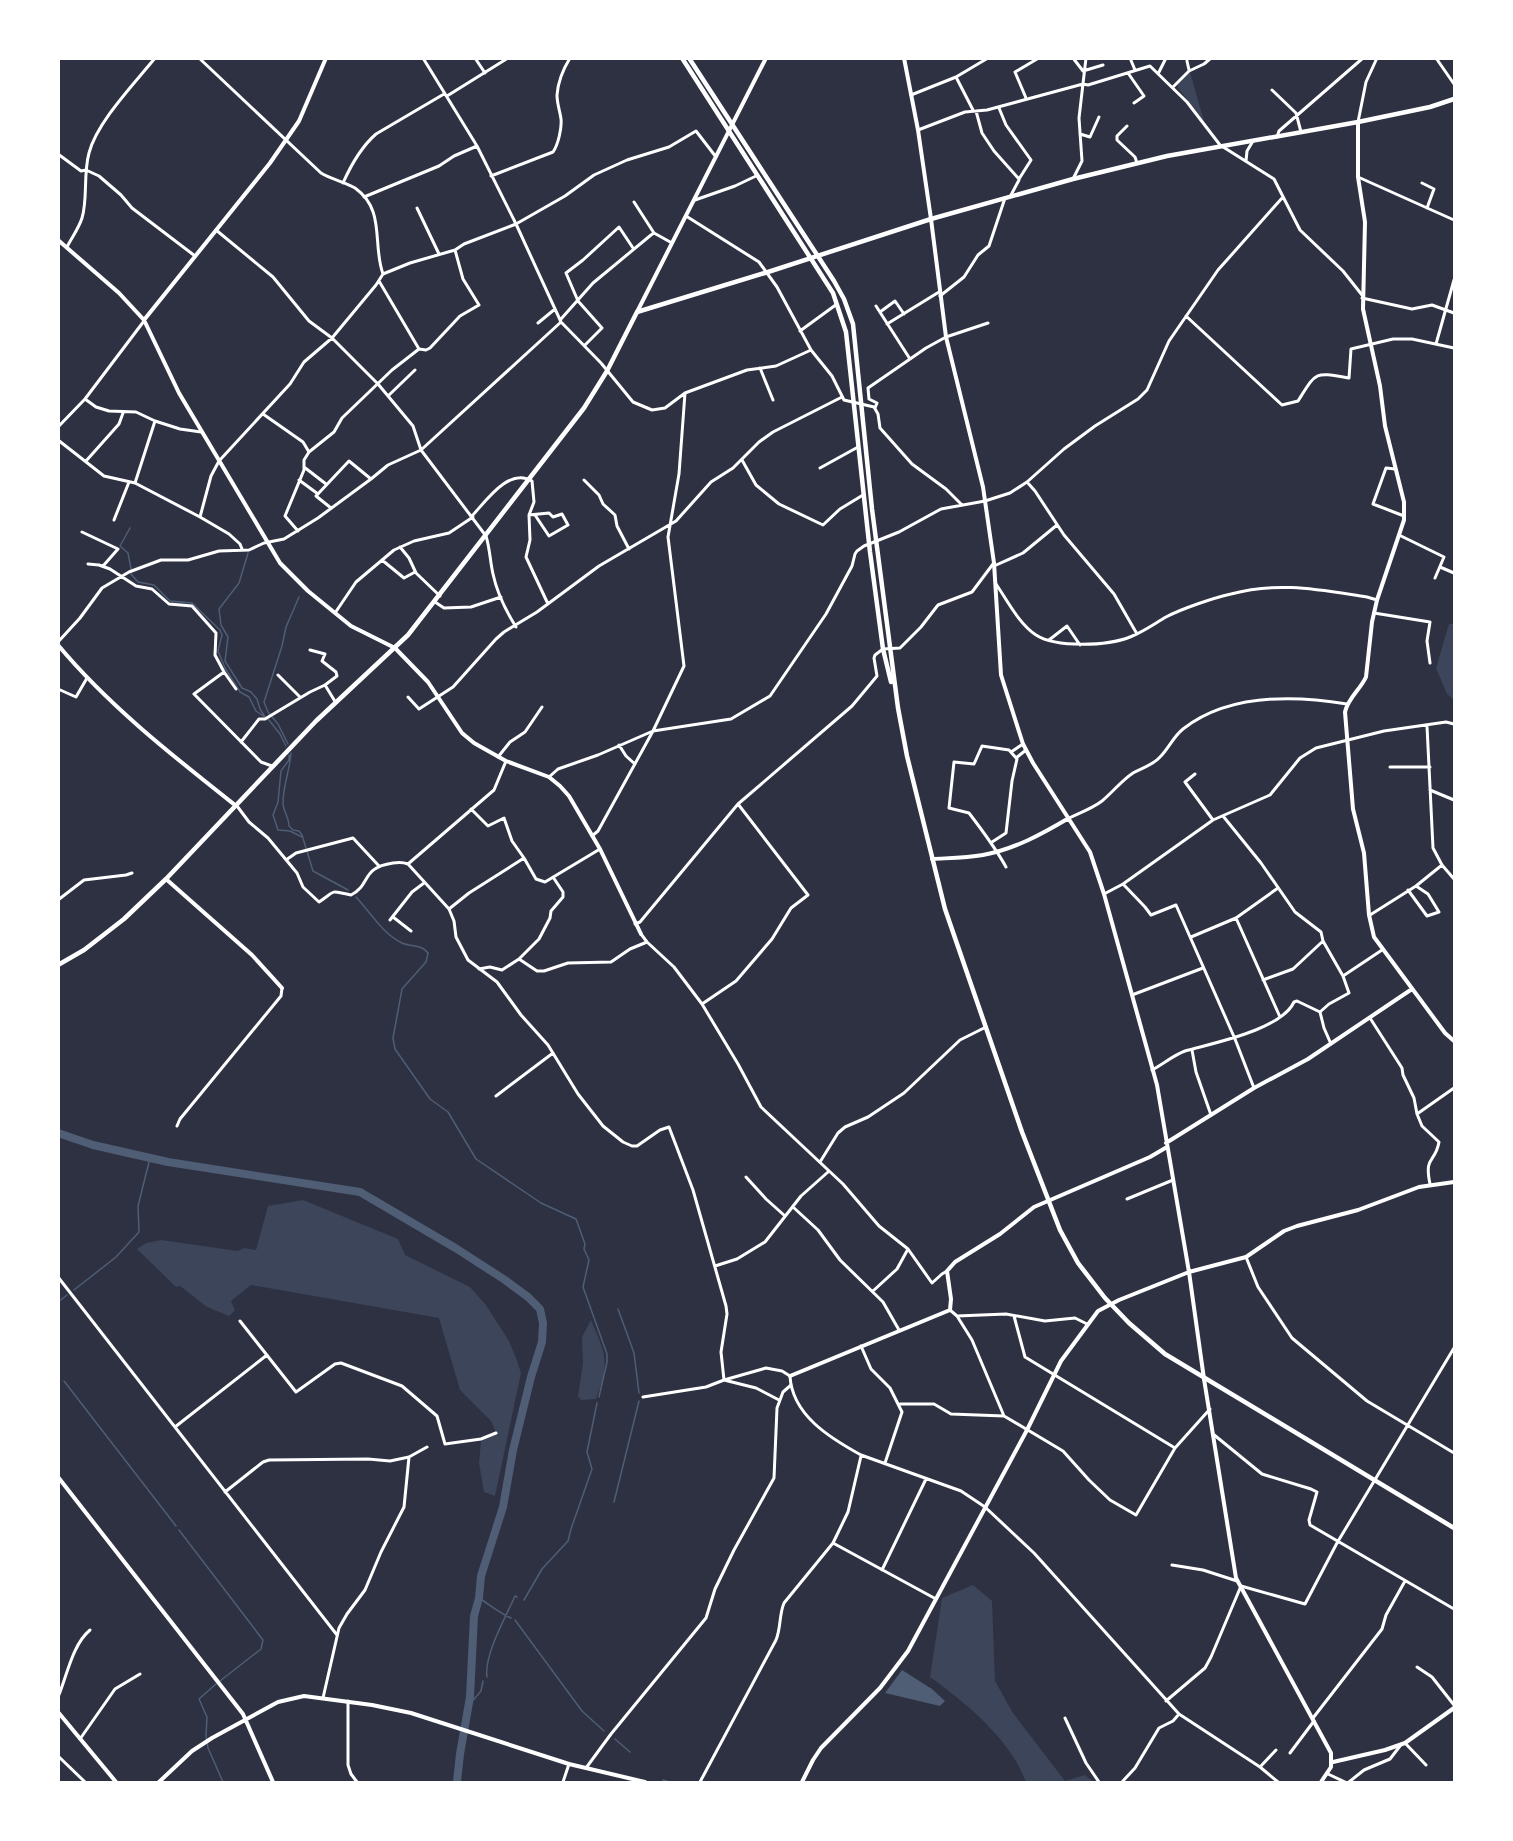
<svg xmlns="http://www.w3.org/2000/svg" width="1513" height="1841" font-family="Montserrat,sans-serif">
<style>
.green{fill:#3c4559}
.water{fill:#4f5d75}
.lines{fill:none;stroke-linecap:round;stroke-linejoin:round}
.stream{stroke:#4f5d75;stroke-width:1.5}
.river{stroke:#4f5d75;stroke-width:8}
.minor{stroke:#fff;stroke-width:3}
.tertiary{stroke:#fff;stroke-width:4}
.secondary{stroke:#fff;stroke-width:4}
.primary{stroke:#fff;stroke-width:4.5}
.trunk{stroke:#fff;stroke-width:4.5}
</style>
<rect width="100%" height="100%" fill="#2d3142"/>
<path class="green" d="M1190 72 1204 121 1178 88V84Z
M1449 624H1454V700L1447 694 1436 668Z
M303 1200 398 1239 405 1255 470 1287 486 1305 509 1341 516 1358 521 1373 495 1496 484 1492 479 1463 481 1441 497 1435 491 1421 460 1390 439 1318 251 1285 231 1301 235 1310 229 1316 207 1307 180 1286 176 1287 137 1249 146 1243 161 1240 238 1251 244 1248 256 1250 268 1206Z
M591 1320C606 1355 610 1362 596 1399L581 1400 578 1396 583 1363 582 1337Z
M973 1585 992 1601 995 1681 1013 1713 1065 1781 1085 1775 1094 1782H1026C1010 1739 966 1703 930 1677L942 1598Z"/>
<path class="water" d="M902 1670 932 1689 945 1701 940 1706 885 1693Z"/>
<g class="lines">
<path class="stream" d="M130 528 120 546 128 553 131 569
M248 553 239 583 219 609 221 625 228 637 225 661 242 688 251 692 257 699 260 709 265 717
M131 574 138 582 154 585 170 601 192 603 220 630 222 635 218 651 225 668 240 692 249 697 256 711 268 719 280 734 286 746
M288 744 278 724 268 712 264 702 282 646 286 627 299 597
M291 753C290 770 283 785 283 803 283 811 289 817 289 826L293 830 299 831 302 835 313 871 348 890
M289 755V760L281 771 278 802 273 815 278 830 290 831 302 837
M356 897C370 912 382 933 402 943 411 947 422 944 428 953L426 962 402 989 393 1038 395 1049 430 1099 448 1112 476 1159 541 1203 576 1219 585 1244 584 1249 589 1260 583 1287 607 1354V1362L599 1397
M74 1290 116 1257 139 1232 138 1206 150 1158
M58 1302 67 1295
M618 1309 634 1353 639 1393
M58 1374 59 1375
M64 1381 176 1526
M614 1502 639 1401
M179 1530 263 1640 261 1649 220 1681
M479 1598C490 1605 499 1613 511 1618
M524 1600 542 1569 568 1541 571 1529 592 1469 587 1452 597 1403
M515 1620 582 1711 604 1731
M487 1677C484 1654 506 1617 515 1596L517 1597
M216 1684 199 1699 207 1717 206 1736 208 1748 223 1782
M469 1705 481 1691 483 1681
M615 1739 630 1752
M663 1780 669 1782"/>
<path class="river" d="M58 1133 93 1145 168 1162 360 1192 457 1249 505 1280 528 1297 540 1309 543 1323 542 1342 531 1377 513 1450 503 1507 481 1576 479 1598 474 1616 470 1697 460 1754 457 1782"/>
<path class="minor" d="M199 58 321 173C331 179 347 183 355 188 386 210 372 244 383 274
M423 58 477 146 516 224 561 322 601 363 633 402 652 410 665 408 685 393 747 370 776 366 811 350
M475 58 485 73
M1073 58 1083 71 1103 65
M1130 58 1135 70
M1436 58 1454 84
M1187 61 1189 70
M1159 72 1166 58
M1128 73 1144 96 1134 103
M956 77 973 110
M1173 87 1189 71 1204 64 1211 58
M1272 90 1296 113 1301 132
M911 95 956 77 988 58
M447 96 508 58
M1026 98 1015 72 1037 59
M976 111 982 133 994 151 1019 179 1031 160 1006 125 999 108
M1358 122 1366 82 1377 58
M1127 126 1117 136V140L1135 157 1137 163
M918 130 965 112 987 110 1083 84 1088 85 1150 66 1187 102 1220 145 1274 179 1300 230 1343 271 1362 295
M1080 134 1090 137 1099 117
M1277 137 1279 131 1363 58
M58 154 81 171 86 170 99 176 121 195 132 208 195 256
M1246 161 1247 151 1253 141
M491 176 553 152C558 145 562 128 561 119 560 111 557 104 557 95 558 81 562 71 570 58
M1358 177 1454 220
M1073 179 1082 161 1079 118 1086 58
M343 183C351 165 361 147 376 134L444 94
M1422 183 1434 189 1427 208
M364 197 439 166 454 156 477 146
M1010 197 1019 180
M695 200 735 186 756 176
M634 202 654 233
M417 208 439 254
M686 216 759 262 777 287 811 350 832 376 844 400 874 407 878 414 880 428 912 464 946 489 962 505
M216 230 273 277 309 321 332 338 378 384 413 426 421 450 486 536C490 549 490 561 493 574 497 593 506 611 516 627
M67 247C72 237 79 228 82 218 88 198 83 175 89 153 97 122 134 84 155 58
M379 281 419 349
M940 296 964 277 978 255 989 246 1005 198
M1362 298 1412 309 1432 305 1454 313
M876 306 910 359
M880 312 895 301 904 314
M1186 316 1282 405 1298 401C1317 371 1314 372 1349 378L1351 349 1393 339H1412L1454 348
M561 319 593 283 651 235 654 233 672 243
M538 323 555 309
M887 324 939 292
M800 331 837 304
M1436 344 1454 280
M585 345 602 328 578 301 566 273 583 260 619 227 633 248
M760 368 773 400
M388 396 415 370
M85 399 96 407 109 411 136 412 155 421 180 429 201 432
M875 408 877 403 869 399 868 388 926 348 946 337 988 323
M263 414 303 442 309 452 304 460V470L285 516 298 531
M58 427 85 399 144 321
M58 440 104 476 135 483 200 517 229 534 240 544 242 549
M309 452 334 432 342 418 392 370 419 349 426 350 430 348 460 316 479 305 463 279 455 250
M742 460 756 485 779 504 823 525 840 509 863 495
M86 461 119 424 123 413
M304 467 326 484
M820 468 858 447
M1395 469 1386 468 1373 504 1404 516
M299 480 318 494
M584 480 599 495 603 504 615 515 617 526 629 549
M1027 482 1035 491 1064 535 1114 594 1137 634
M135 483 155 421
M331 508 316 496 349 461 371 479
M529 515 549 513 553 517 562 514 568 525 549 536 535 515
M472 516C486 501 509 467 532 481L534 502 529 515 530 540 526 557 548 604
M200 517 211 476 219 461 290 384 304 362 332 338 376 285 383 274 410 263 455 250 464 244 516 224 565 196 594 175 627 160 669 147 696 131 716 157
M114 520 129 482
M82 532 118 549 103 566
M1399 535 1444 557 1435 578
M400 547 409 558 416 573 440 596
M382 560 404 578 415 572
M88 564 99 565 110 569 136 586 152 589 169 604 192 606 216 633 215 655 224 672 236 689
M994 566 1023 553 1057 525
M1440 567 1454 573
M996 584C1007 600 1019 624 1036 635 1056 648 1108 646 1130 637 1143 632 1154 624 1166 617 1181 609 1213 598 1231 594 1279 581 1320 590 1367 597L1377 600
M435 602 444 608 471 607 501 597
M335 613 356 582 394 550 414 541 449 533 473 517
M1374 613 1430 622 1427 641 1430 663
M1049 640 1067 626 1080 645
M58 642 80 618 102 588 129 572 161 560H188L219 551 249 550 264 543 284 539 318 518 371 479 388 465 421 450 561 322
M310 650 325 654 322 661 336 672 337 676 325 685
M224 672 194 694 261 762 272 766
M278 675 300 697
M58 689 76 697 87 678
M408 697 419 709 453 687 496 639 504 632 537 612 599 566 676 521 711 482 733 468 759 442 773 432 842 397
M1427 726 1433 848 1442 865 1454 879
M241 742 259 719H265L310 692 325 685 336 703
M619 745 626 756 635 764
M1011 752 1023 744
M498 757 510 742 525 732 542 707
M1016 758 1026 750
M1390 767H1430
M1195 774 1185 782 1213 820
M549 777 558 769 598 755 653 731 731 719 770 696 826 614 852 566 855 554 857 551 864 546 899 532 941 509 985 501 1010 493 1027 482 1064 449 1095 426 1138 399 1147 390 1169 341 1218 270 1283 197
M1430 790 1454 800
M237 806 249 822 268 838 297 873 303 887 319 902C338 889 329 891 351 895 372 884 360 868 393 863 399 862 403 862 408 864L449 909 454 921 456 937 468 960 497 982 521 1015 548 1045 578 1094 603 1126 623 1142 632 1146H637L660 1130 669 1127 693 1190 726 1306 727 1314 721 1352 724 1380 756 1388 779 1400
M471 809 488 826 504 818 512 841 524 858
M1223 816 1261 863 1295 912 1321 932 1323 941 1343 976 1349 993 1329 1004 1320 1012
M1069 818C1080 813 1093 808 1102 801 1113 792 1121 781 1133 773 1142 768 1153 765 1160 757 1169 748 1173 737 1183 729 1228 694 1293 695 1347 704
M592 836 598 831 653 731 684 666 668 537 679 474 685 393
M992 842 1006 833 1012 781 1017 759 1009 750 982 746 974 764 954 762 949 808 969 813C982 830 995 847 1006 867
M286 860 296 853 353 838 379 866
M408 864 494 790 506 761
M1123 884 1145 907 1151 915 1176 905 1235 1039 1254 1088
M1408 890 1427 916 1439 912 1428 894 1416 886
M1104 894 1123 884 1213 820 1270 795 1300 758 1316 748 1384 731 1446 722 1454 724
M58 900 84 880 126 875 132 873
M449 909 469 893 524 858 536 879 545 882 600 849
M1370 915 1416 886 1442 865
M393 917 411 931
M1236 918 1280 1017
M390 920 412 892 424 883
M635 924 640 922 738 804 852 706 877 676 874 658 875 655 883 649 900 648 921 627 938 605 972 592 993 564
M641 934 647 942 674 967 702 1004 738 1064 761 1107 843 1184 879 1226 908 1249 932 1283 942 1274 947 1271
M1191 937 1236 918 1278 888
M519 959 539 939 550 918 551 911 563 897V892L553 877
M479 969 490 967 502 970 519 959 537 971H544L568 963 611 962 630 949 647 942
M1343 976 1382 950
M1263 980 1293 969 1323 941
M1132 995 1203 968
M702 1004 736 981 772 939 791 908 808 895 738 804
M1320 1012 1324 1028 1331 1044
M1370 1018 1402 1068 1403 1075 1414 1098 1417 1114 1422 1126 1439 1142C1435 1164 1424 1155 1430 1184
M1192 1050 1196 1072 1211 1115
M1152 1070C1163 1064 1174 1055 1185 1051 1213 1043 1281 1030 1294 1002L1297 1001 1320 1012
M496 1096 553 1053
M1417 1114 1454 1088
M177 1126 180 1119 281 996 282 988
M820 1162 838 1133 845 1127 868 1117 904 1093 960 1040 986 1027
M746 1177 766 1199 785 1216
M1127 1199 1173 1180
M793 1207 818 1230 840 1260 883 1302 899 1330
M1246 1257 1258 1287 1292 1338 1367 1401 1454 1453
M715 1266 737 1259 765 1242 801 1196 828 1172
M58 1277 337 1635
M873 1291 897 1269 908 1249
M950 1310 957 1316 972 1340 1004 1416
M957 1316 1006 1314 1045 1321 1075 1318 1087 1324
M1014 1316 1025 1357 1175 1448
M240 1321 296 1392 335 1364 341 1363 402 1386 437 1416 445 1444 481 1439 496 1433
M861 1346 871 1369 890 1388 902 1412 885 1463
M643 1397 706 1387 724 1380 766 1368 782 1371 790 1376C792 1415 830 1438 861 1455L961 1491 985 1507 1034 1553 1179 1714 1260 1767 1278 1782
M900 1404H934L951 1414 1004 1416 1063 1451 1089 1480 1110 1500 1136 1515 1175 1448 1210 1409
M175 1427 267 1355
M1213 1434 1262 1474 1311 1489 1317 1492 1309 1520 1310 1525 1454 1609
M225 1492 263 1462 269 1460 368 1459 390 1461 409 1457 427 1447
M833 1543 936 1599
M1172 1565 1203 1570 1237 1581
M882 1570 926 1479
M1417 1667 1432 1677 1454 1705
M58 1697C67 1676 72 1645 90 1630
M323 1698 339 1628 347 1614 365 1590 381 1552 404 1507 409 1457
M348 1701V1765L351 1774 357 1782
M1166 1701 1205 1668 1211 1657 1241 1586 1305 1604 1337 1543 1454 1348
M1065 1718 1086 1763 1099 1782
M1313 1718 1382 1629 1386 1615 1405 1581
M80 1739 115 1689 140 1674
M1405 1743 1426 1765
M1290 1753 1314 1721
M58 1756 85 1782
M1260 1767 1276 1750
M586 1768 611 1734 706 1618 715 1589 734 1550 774 1478 777 1408 783 1392 791 1385
M1328 1774 1345 1782
M563 1782 569 1764
M700 1782 776 1640C781 1628 779 1615 784 1603L833 1543 848 1512 861 1456
M1122 1782 1135 1768 1159 1728 1173 1721 1179 1714
M1349 1782 1364 1770 1390 1759 1400 1746"/>
<path class="tertiary" d="M1358 122V177L1365 222 1363 309 1380 386 1385 426 1404 502V520L1377 600 1372 622 1366 677C1360 690 1348 698 1345 712L1353 809 1364 853 1369 915 1374 937 1445 1033 1454 1041
M931 219 946 337 983 487 994 563 1001 675 1023 744 1033 763 1090 852 1104 894 1157 1085 1189 1272 1204 1379
M58 240 119 293 144 320 179 393 280 563 308 591 351 626 395 648 428 682 462 733 474 743 506 761 549 777 560 786 569 796 600 849 641 934
M637 312 766 58
M144 320 270 163 299 121 326 58
M58 645C109 706 173 756 235 805
M932 859C949 858 966 858 983 855 1015 849 1042 834 1069 818
M166 879 252 955 282 988
M1166 1143 1254 1088 1308 1059 1412 989
M790 1376 950 1310 951 1299 947 1271 955 1262 1000 1234 1034 1207 1150 1157 1167 1147
M58 1477 243 1714 273 1782
M1333 1762 1385 1750 1405 1743 1454 1708
M159 1782 192 1751 212 1738 278 1702 304 1696 372 1705 411 1713 569 1764 645 1782
M802 1782 813 1760 821 1748 880 1688 908 1651 1027 1430 1061 1361 1098 1311 1119 1300 1189 1272 1246 1257 1284 1231 1297 1226 1358 1210 1419 1187 1454 1182"/>
<path class="secondary" d="M904 58 918 130 931 219
M1204 1379 1236 1578 1331 1753V1767L1321 1782
M58 1712 116 1782"/>
<path class="primary" d="M682 58 833 293 846 332 870 552 883 649 891 682
M689 58 834 281 844 299 853 324 872 509 898 708 907 756 945 909 1022 1132 1060 1230 1078 1263 1105 1298 1129 1323 1165 1354 1454 1528"/>
<path class="trunk" d="M58 965 84 950 124 919 166 879 316 721 408 635 584 408 607 371 637 312 768 272 931 219 1073 179 1167 156 1358 122 1430 107 1454 99"/>
</g>
<rect width="1513" height="1841" fill="none" stroke="#ffffff" stroke-width="120"/>
</svg>
